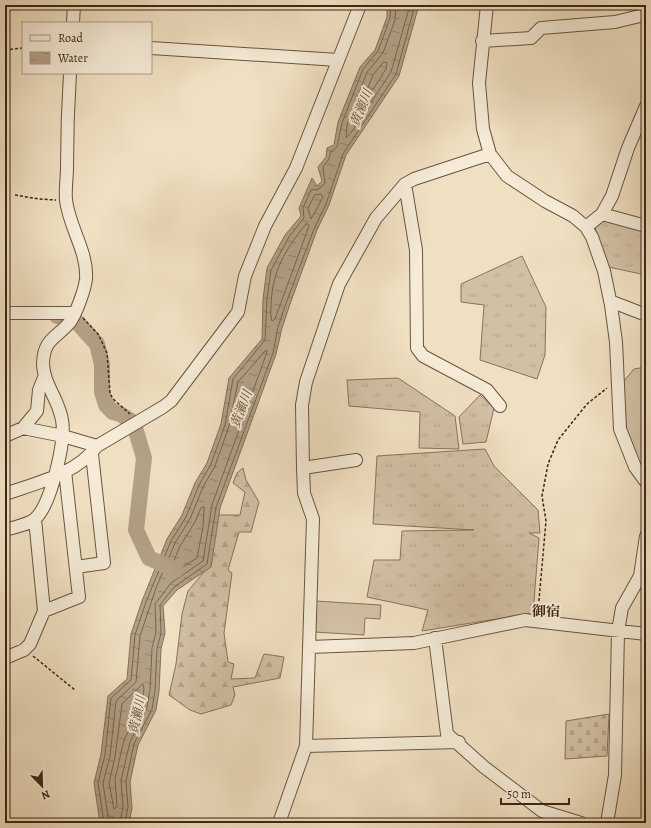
<svg xmlns="http://www.w3.org/2000/svg" width="651" height="828" font-family="Alegreya,'Noto Serif JP',serif">
<style>
.grass{fill:url(#grass-tufts);stroke:#88735d}
.forest{fill:url(#forest-firs);stroke:#88735d}
.cemetery{fill:url(#cemetery-stones);stroke:#88735d}
.pitch{fill:#d2c0a5;stroke:#88735d}
.water{fill:url(#water-ripples);stroke:#847059}
.lines{fill:none;stroke-linecap:round;stroke-linejoin:round}
.shore{stroke:#78644e;stroke-width:1}
.river{stroke:#b3a187;stroke-width:16}
.minor-casing{stroke:#6a5440;stroke-width:14}
.path{stroke:#3d2615;stroke-width:1.5;stroke-dasharray:3 2;stroke-linecap:butt}
.minor{stroke:#f5ebd7;stroke-width:12}
.labels{text-anchor:middle;dominant-baseline:central;stroke-width:4;stroke-linejoin:round;paint-order:stroke}
.water-label{font-size:13px;font-style:italic;fill:#604b37;stroke:#f5ebd7}
.quarter-label{font-size:14px;font-weight:bold;fill:#3d2615;stroke:#f5ebd7}
</style>
<defs>
<pattern id="grass-tufts" width="24" height="20" patternUnits="userSpaceOnUse"><rect width="24" height="20" fill="#d2c0a5"/><path d="M3 7l-1-3M5 7V3M7 7l1-3M15 17l-1-3M17 17v-4M19 17l1-3" fill="none" stroke="#b5a58d"/></pattern>
<pattern id="forest-firs" width="22" height="20" patternUnits="userSpaceOnUse"><rect width="22" height="20" fill="#d2c0a5"/><path d="M5 1l3.5 6h-7zM16 11l3.5 6h-7z" fill="#b5a58d"/></pattern>
<pattern id="cemetery-stones" width="16" height="16" patternUnits="userSpaceOnUse"><rect width="16" height="16" fill="#d2c0a5"/><path d="M2 7V4a2 2 0 0 1 4 0v3zM10 15v-3a2 2 0 0 1 4 0v3z" fill="#b5a58d"/></pattern>
<pattern id="water-ripples" width="26" height="14" patternUnits="userSpaceOnUse"><rect width="26" height="14" fill="#b3a187"/><path d="M2 4q2-2 4 0t4 0M15 11q2-2 4 0t4 0" fill="none" stroke="#93836d"/></pattern>
</defs>
<rect width="100%" height="100%" fill="#f0e0c2"/>
<filter id="stains"><feTurbulence type="fractalNoise" baseFrequency=".005" numOctaves="4"/><feColorMatrix values="0 0 0 0 .2 0 0 0 0 .09 0 0 0 0 .02 0 0 0 .5 -.17"/></filter>
<radialGradient id="worn" r=".72"><stop offset=".6" stop-color="#630" stop-opacity="0"/><stop offset="1" stop-color="#630" stop-opacity=".3"/></radialGradient>
<path class="grass" d="M600 220 629 223 646 229V275L608 267 595 227Z
M522 256 546 307 545 355 537 379 480 360 484 305 461 302V284Z
M398 378 455 416 459 449 419 448 420 412 349 406 347 380Z
M480 395 494 408 486 442 463 444 459 417Z
M485 449 494 466 538 510 540 533H529L539 538 533 613 422 631 428 610 367 597 374 560H400L402 531 474 530 373 524 377 456Z"/>
<path class="forest" d="M243 468 246 480 259 502 251 532H239L228 570 232 573 224 633 228 662 234 664 231 679 255 678 264 654 284 657 280 678 233 687 235 695 231 705 201 714 190 710 169 695 176 664 182 614 188 591 204 572 215 515H240L245 492 233 483 237 473Z"/>
<path class="cemetery" d="M609 714 607 756 565 759 566 721Z"/>
<path class="pitch" d="M646 367V474C624 446 625 416 623 382L634 369Z
M315 601 381 605 380 619 365 618 364 635 314 632Z"/>
<path class="water" d="M387 5H419L399 76 346 155 329 205 317 230 290 304 282 328 276 354 220 508 211 567 177 590 163 606 165 633 161 649 159 691 156 710 138 745 130 782 132 808 129 823H100L94 783 101 754 108 696 127 679 131 634 142 601 167 539 182 515 195 483 207 463 221 424 229 378 262 339 263 299 267 268 285 235 301 216 299 208 312 178 317 186 322 181 318 167 326 157 327 148 334 145 338 122 360 67 375 50 387 17Z"/>
<g class="lines">
<path class="shore" d="M396 5 395 20 383 53 367 72 347 125 346 138 353 130 391 72 410 5
M384 62 387 63 386 69 370 94H367L366 92 373 75Z
M315 195 321 194 323 197 311 219 308 209Z
M306 224H308L309 226 275 319 272 321C270 316 271 311 271 306 272 271 285 250 306 224Z
M204 507 203 527 197 558 170 575 169 573 180 546 195 522 201 508Z
M143 684 144 689 142 705 124 740 115 779 117 807 114 809 109 783 115 757 122 704Z
M104 823 98 783 105 755 111 698 131 680 135 635 146 602 171 541 186 517 199 485 211 464 225 425 233 379 265 340 267 300 271 270 289 237 304 218 303 208 311 190 319 189 325 183 323 167 329 159 331 151 337 147 342 123 363 69 378 51 390 18 391 5
M109 823 103 783 110 756 116 701 136 682 140 636 156 588 175 543 190 519 203 487 215 466 229 426 238 382 266 350 267 352 212 505 203 561 171 583 155 604 156 632 152 648 150 690 147 707 130 742 121 780 123 807 120 823
M125 823 128 807 126 781 134 744 152 709 155 690 157 649 161 633 160 605 174 587 207 564 216 507 273 353 278 327 286 303 314 229 326 204 343 154 396 74 415 5"/>
<path class="river" d="M57 316 67 317 76 321 97 344 102 364V392L106 405 113 412 120 414 131 421 136 431 144 458 136 530 149 558 176 570"/>
<g class="minor-casing">
<path id="minor" d="M487 5 479 83 483 129 490 154 507 176 545 201 573 216 586 227 592 237 604 271 611 305 616 342 620 429 635 467 646 482
M73 23 74 5
M482 41 531 38 541 28 615 22 644 15
M151 48 338 60
M405 184 416 250 417 348 423 356 487 390 500 406
M602 214 646 226
M586 227 602 214 612 196 628 148 646 106
M610 301 646 315
M5 313H74
M23 428 63 436 97 446
M5 436 23 428 37 411 39 390 45 375
M303 468 356 460
M5 494C36 483 77 474 97 446L163 407 171 401 238 312 245 276 265 226 296 168 360 5
M5 530C14 527 29 525 36 518 51 503 66 441 62 420 59 400 43 383 43 363 44 338 57 338 70 322 76 314 85 289 86 279 88 252 69 227 66 200 65 190 67 178 67 167 67 135 68 104 70 73
M76 567 104 563 92 454
M44 611 79 597 65 471
M435 638 447 734 484 767 542 811 581 823
M310 647 414 643 525 620 646 634
M5 658 24 650 30 644 44 611 35 519
M306 746 459 742
M279 823 306 746 313 519 304 493 303 468 302 405 306 382 339 284 376 218 405 184 414 179 490 154
M607 823 615 775 618 631 622 608 640 576 646 536"/>
</g>
<path class="path" d="M5 50 23 48
M15 195 39 199 56 200
M83 318 98 334 107 353 110 393 113 399 130 414
M538 611 546 521 542 496 548 464 558 440 587 404 607 388
M33 656 75 690"/>
<use href="#minor" class="minor"/>
</g>
<g class="labels">
<g class="water-label">
<text transform="translate(361 108) rotate(-68)">黄瀬川</text>
<text transform="translate(241 409) rotate(-70)">黄瀬川</text>
<text transform="translate(137 715) rotate(-78)">黄瀬川</text>
</g>
<g class="quarter-label">
<text x="546" y="611">御宿</text>
</g>
</g>
<rect width="651" height="828" fill="none" stroke="#f0e0c2" stroke-width="20"/>
<rect x="6" y="6" width="639" height="816" fill="none" stroke="#3d2615" stroke-width="2"/>
<rect x="10" y="10" width="631" height="808" fill="none" stroke="#3d2615"/>
<rect x="22" y="22" width="130" height="52" fill="#f5ebd7" stroke="#ab9c89"/>
<rect x="30" y="35" width="20" height="6" fill="#f5ebd7" stroke="#ab9c89"/>
<text x="58" y="42" font-size="12" fill="#3d2615">Road</text>
<rect x="30" y="52" width="20" height="12" fill="url(#water-ripples)" stroke="#ab9c89"/>
<text x="58" y="62" font-size="12" fill="#3d2615">Water</text>
<g transform="translate(42 786) rotate(157)" stroke="#f5ebd7" stroke-width="3" paint-order="stroke">
<path d="M0-3L7 15L0 10L-7 15Z" fill="#3d2615"/>
<text y="-6" font-size="11" font-weight="bold" text-anchor="middle" fill="#3d2615">N</text>
</g>
<path d="M501 798v6h68v-6" fill="none" stroke="#3d2615" stroke-width="2"/>
<text x="507" y="798" font-size="12" fill="#3d2615" stroke="#f5ebd7" stroke-width="3" paint-order="stroke">50 m</text>
<rect width="100%" height="100%" filter="url(#stains)"/>
<rect width="100%" height="100%" fill="url(#worn)"/>
</svg>
